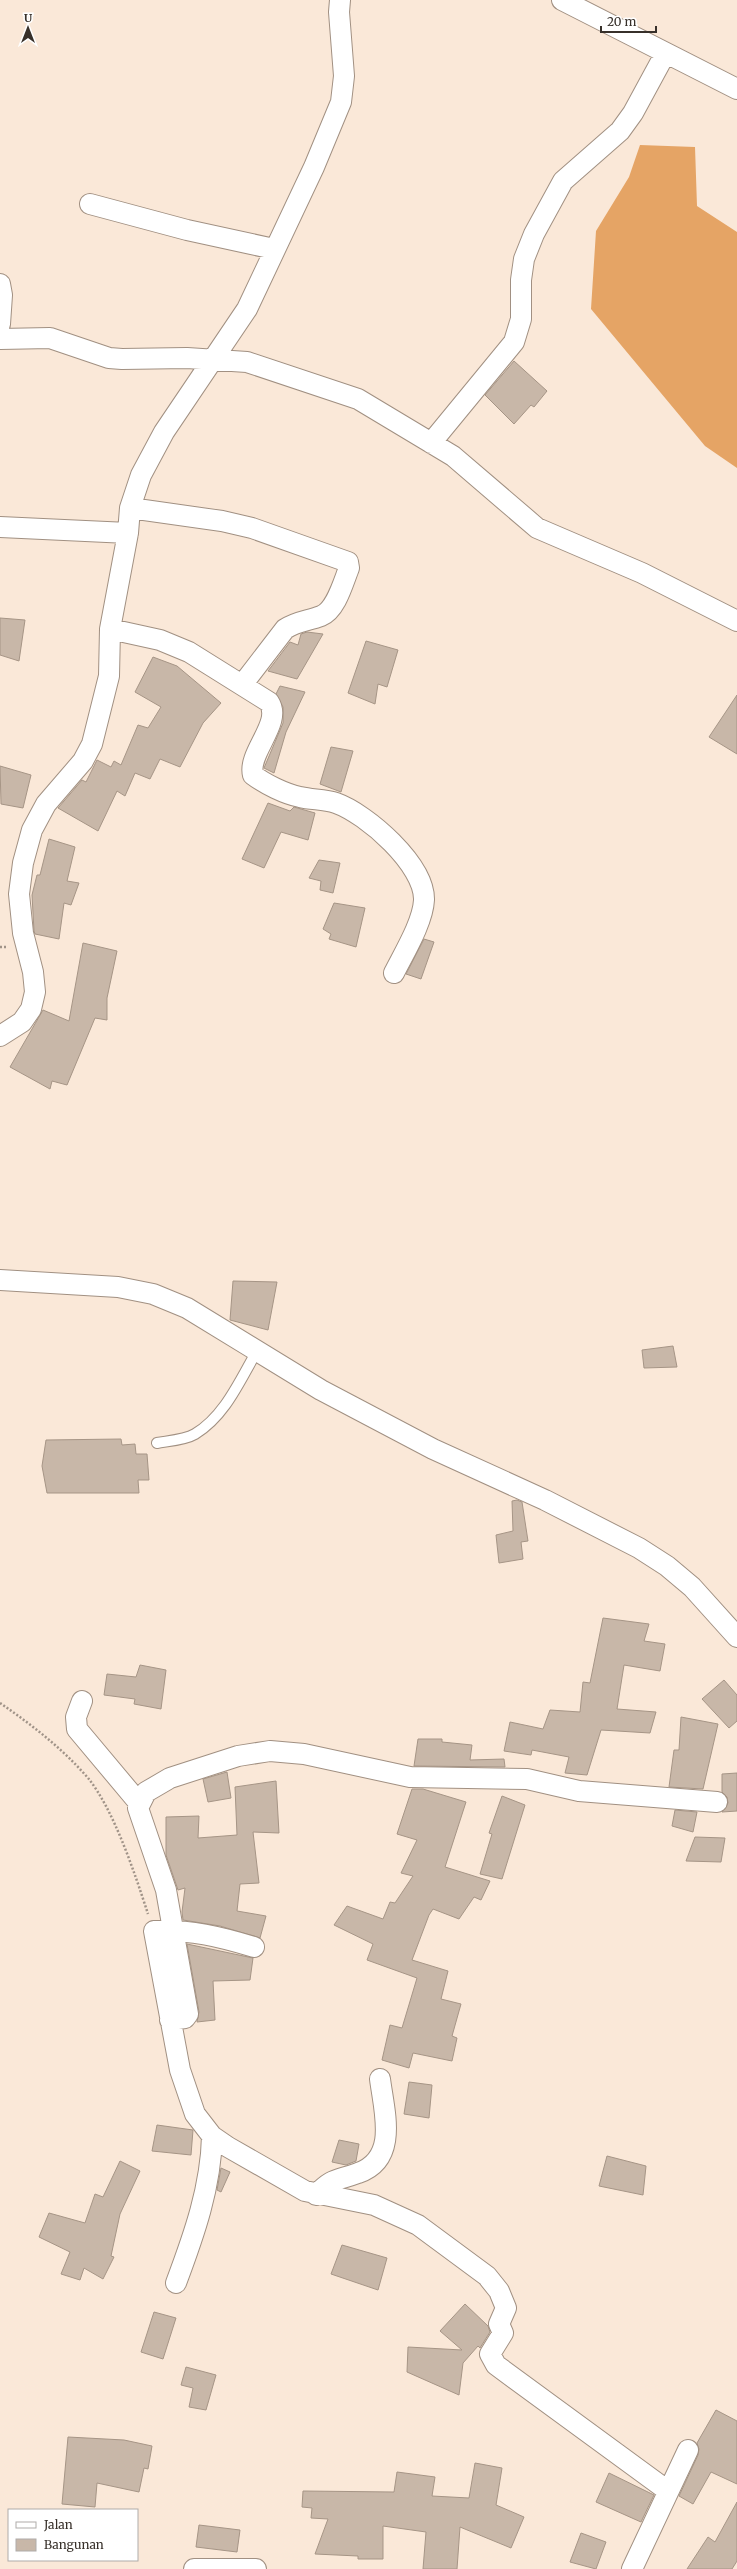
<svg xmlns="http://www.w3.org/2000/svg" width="737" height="2569" font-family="Merriweather,serif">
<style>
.forest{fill:#e5a465}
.building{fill:#c8b7a8;stroke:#a69586}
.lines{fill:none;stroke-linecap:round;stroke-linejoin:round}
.service-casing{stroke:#a19082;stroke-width:12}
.minor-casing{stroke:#a19082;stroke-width:22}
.path{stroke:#a09388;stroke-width:2.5;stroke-dasharray:2 2;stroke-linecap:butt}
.service{stroke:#fff;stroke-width:10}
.minor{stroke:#fff;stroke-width:20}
</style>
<rect width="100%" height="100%" fill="#fae8d8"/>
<path class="forest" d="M640 145 695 147 697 206 737 232V468L705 446 591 309 596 231 629 177Z"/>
<path class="building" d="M514 361 547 391 534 407 531 405 514 424 485 395Z
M0 618 25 620 19 661 0 655Z
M307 632 323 634 297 679 268 671 290 642 298 645 301 634Z
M366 641 398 650 387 687 378 684 375 704 348 693Z
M153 657 177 666 221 703 203 723 180 767 160 759 150 779 135 773 125 796 117 791 98 831 58 808 82 780 86 782 97 760 111 767 114 761 121 765 138 725 148 728 161 707 135 692Z
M280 686 305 692 286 732 274 773 264 768 283 723V707L276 694Z
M737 695V754L709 737Z
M331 747 353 751 341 792 320 784Z
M0 766 31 775 23 808 1 804Z
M268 803 290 811 294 807 315 813 308 840 281 832 264 868 242 859Z
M49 839 75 847 67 881 79 883 71 905 64 903 59 939 35 934 34 931 32 895 37 875H40Z
M319 860 340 863 333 893 320 890 321 881 309 878Z
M334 903 365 908 356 947 329 939 331 934 323 929Z
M424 939 434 942 421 979 406 974Z
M83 943 117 951 107 998V1020L95 1018 67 1085 52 1081 50 1089 10 1067 43 1010 69 1021Z
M233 1281 277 1282 268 1330 230 1320Z
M673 1346 677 1367 644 1368 642 1350Z
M121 1439 122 1445 135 1444 136 1454H147L149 1480H138L139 1493H47L42 1466 46 1440Z
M517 1500 522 1502 528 1541 521 1542 523 1559 499 1563 496 1535 513 1531 512 1501Z
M603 1618 649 1624 644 1641 665 1644 660 1671 624 1665 617 1709 656 1712 650 1733 601 1730 587 1775 565 1773 569 1757 532 1750 531 1755 504 1751 510 1722 543 1729 550 1710 580 1712 583 1682 590 1683Z
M140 1665 166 1670 161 1709 134 1704 135 1699 104 1695 107 1674 136 1677Z
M724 1680 737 1695V1721L729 1728 702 1699Z
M681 1717 718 1724 703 1789 669 1787 674 1750H679Z
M418 1739H442V1742L472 1745 470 1760 504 1759 505 1767 414 1766Z
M227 1772 231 1798 208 1802 203 1779Z
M737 1773V1811L722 1812 728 1803 727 1797 722 1792V1774Z
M276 1781 279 1833 253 1832 259 1883 240 1884 237 1911 266 1916 260 1938 220 1926 183 1920 182 1912 185 1888 178 1890 166 1855V1817L199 1816 198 1838 237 1835 235 1787Z
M412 1789H423L466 1802 445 1867 490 1881 481 1900 474 1897 459 1919 433 1909 429 1915 412 1960 448 1971 441 1999 461 2004 452 2036 457 2038 452 2061 413 2053 409 2068 382 2060 390 2025 402 2028 417 1978 367 1960 373 1944 334 1925 347 1906 383 1919 390 1902 395 1903 413 1876 401 1873 417 1840 397 1834Z
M502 1796 525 1805 502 1879 480 1874 492 1834 489 1833Z
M675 1810 697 1812 693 1832 672 1826Z
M695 1837 725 1838 721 1862 686 1861Z
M187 1944 253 1958 250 1980 213 1981 215 2020 197 2022 199 2012Z
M409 2082 432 2085 429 2118 404 2114Z
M157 2125 193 2130 191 2155 152 2151Z
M339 2140 359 2144 356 2161 346 2165 332 2162Z
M607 2156 646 2166 643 2195 599 2186Z
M120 2161 140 2171 120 2214 111 2256 114 2257 103 2279 84 2268 80 2280 61 2274 70 2252 39 2237 49 2213 85 2223 95 2194 103 2197Z
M221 2168 230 2172 221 2192 217 2190Z
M342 2245 387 2258 378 2290 331 2274Z
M465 2304 488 2326 490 2332 480 2348 478 2346 463 2363 459 2395 407 2372 408 2347 462 2350 440 2331Z
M154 2312 176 2318 163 2359 141 2352Z
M186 2367 216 2375 206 2410 189 2407 193 2388 181 2385Z
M716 2410 737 2421V2484L711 2472 693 2504 679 2496 698 2455 699 2449 697 2443Z
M68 2437 124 2440 152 2446 148 2469 144 2468 139 2492 97 2483 95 2507 62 2504Z
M475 2463 502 2468 496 2505 524 2517 511 2548 460 2527 457 2569H423L426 2532 383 2526V2559H358V2556L315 2554 328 2519 311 2518 312 2508 302 2507 303 2491 394 2492 397 2472 435 2477 432 2496 469 2498Z
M609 2473 654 2495 641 2522 596 2502Z
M737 2502V2561L732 2569H687L708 2537 715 2542Z
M199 2525 240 2530 237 2552 196 2547Z
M581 2533 606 2542 596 2569 570 2562Z"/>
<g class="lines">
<g class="service-casing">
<path id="service" d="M157 1443C168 1441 185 1440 195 1434 225 1416 240 1380 257 1351"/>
</g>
<g class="minor-casing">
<path id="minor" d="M562 0 737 89
M90 204 187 230 274 249
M0 284 2 295 0 324
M0 339 50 338 109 358 122 359 187 358 247 362 358 399 453 456 537 528 642 573 737 621
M431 443 514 342 521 319V280L524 259 534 234 563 181 620 131 633 113 665 54
M130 508 222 521 252 528 348 562 349 568C343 583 336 610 321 616 308 621 297 621 285 629L242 685
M0 527 128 533
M110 629 160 640 189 652 269 702C283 723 247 753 253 775 265 784 285 794 300 797 312 800 324 799 336 803 367 814 425 865 424 900 423 922 404 953 394 973
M0 1036 22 1022 31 1009 35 992 33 972 23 933 19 894 23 863 32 830 46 804 83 761 92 744 109 676 110 629 128 533 130 508 141 475 164 432 247 309 314 167 341 102 344 76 339 12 340 0
M0 1280 118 1287 153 1294 187 1308 321 1390 433 1449 545 1500 639 1548 667 1566 692 1587 737 1637
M82 1701 76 1717 77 1729 139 1803
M254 1947C221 1937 189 1929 154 1931L180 2070 195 2114 212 2136 228 2147 305 2191 374 2205 418 2225 487 2276 499 2291 506 2308 499 2324 503 2333 490 2354 496 2365 668 2491
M170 2020 185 2018 188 2014 166 1890 138 1808 146 1792 170 1778 238 1756 270 1751 304 1754 410 1777 527 1779 579 1791 717 1802
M316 2195C333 2177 337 2181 358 2173 399 2159 384 2111 380 2079
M176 2283C194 2235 211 2187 212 2136
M194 2569H256
M632 2569 688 2450"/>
</g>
<path class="path" d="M0 947H7
M0 1703C32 1725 62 1748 88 1778 114 1810 135 1874 148 1914"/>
<use href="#service" class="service"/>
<use href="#minor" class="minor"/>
</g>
<rect x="8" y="2509" width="130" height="52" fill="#ffffff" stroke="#afacaa"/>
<rect x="16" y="2522" width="20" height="6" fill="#ffffff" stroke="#afacaa"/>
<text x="44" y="2529" font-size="12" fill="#37302a">Jalan</text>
<rect x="16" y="2539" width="20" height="12" fill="#c8b7a8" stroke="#afacaa"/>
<text x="44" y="2549" font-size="12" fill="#37302a">Bangunan</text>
<g transform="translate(28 28)" stroke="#ffffff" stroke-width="3" paint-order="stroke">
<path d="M0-3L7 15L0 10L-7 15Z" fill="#37302a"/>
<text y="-6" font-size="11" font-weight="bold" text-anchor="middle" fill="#37302a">U</text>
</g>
<path d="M601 26v6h55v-6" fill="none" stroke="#37302a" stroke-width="2"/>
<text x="607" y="26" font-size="12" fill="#37302a" stroke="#ffffff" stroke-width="3" paint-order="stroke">20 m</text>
</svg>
